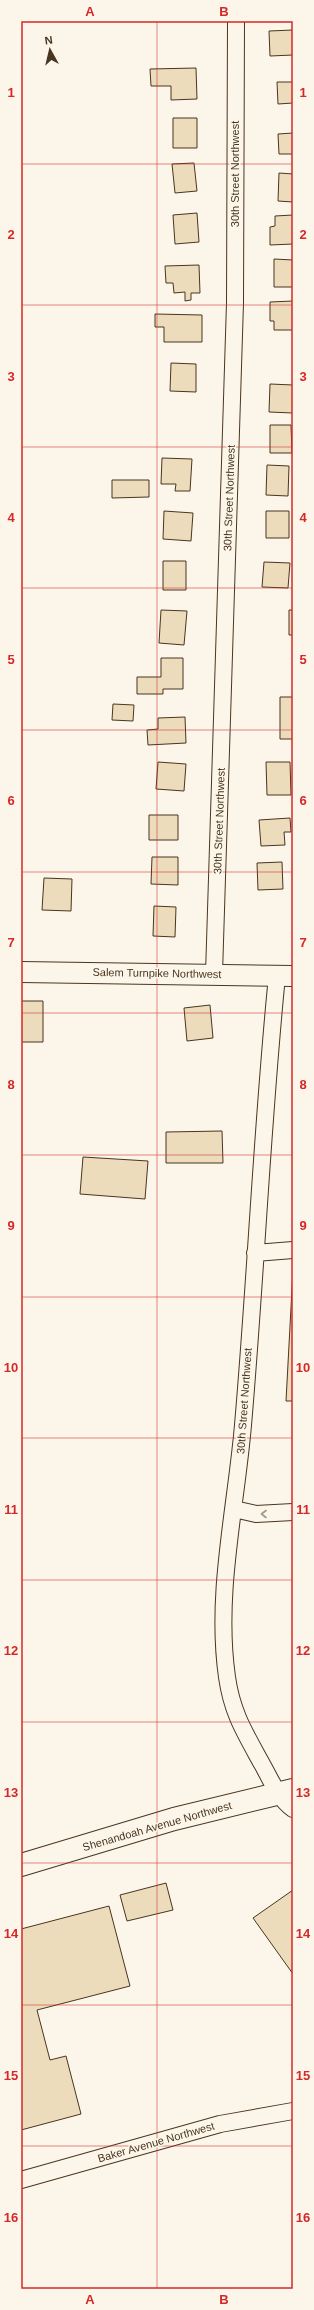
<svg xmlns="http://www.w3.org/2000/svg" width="314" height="2310" font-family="Arial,sans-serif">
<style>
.building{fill:#ecdcbc;stroke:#4a3520}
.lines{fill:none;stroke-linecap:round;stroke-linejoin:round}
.minor-casing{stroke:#4a3520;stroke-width:18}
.tertiary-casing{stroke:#4a3520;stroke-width:22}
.secondary-casing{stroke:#4a3520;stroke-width:24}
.minor{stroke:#fbf6e9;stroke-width:16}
.tertiary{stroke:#fbf6e9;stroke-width:20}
.secondary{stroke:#fbf6e9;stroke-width:22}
.oneway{stroke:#a29684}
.grid{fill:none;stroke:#d62828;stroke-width:1;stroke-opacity:0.55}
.labels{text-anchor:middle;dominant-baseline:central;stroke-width:3;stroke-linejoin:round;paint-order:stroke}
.street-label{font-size:11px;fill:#4a3520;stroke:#fbf6e9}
.neatline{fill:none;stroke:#d62828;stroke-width:1.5}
.grid-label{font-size:13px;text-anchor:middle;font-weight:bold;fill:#d62828}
</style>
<rect width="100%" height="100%" fill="#fbf6e9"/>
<path class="building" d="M293 30V55L270 56 269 31Z
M196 68 197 99 171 100V86H151L150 69Z
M277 82H293V103L278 104Z
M173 118H197V148H173Z
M293 133V154H279L278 134Z
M194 163 197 191 175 193 172 164Z
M279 173 293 174V202L278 201Z
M197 213 199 242 175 244 173 215Z
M293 215V244L270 245V227L275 226V216Z
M274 259 293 260V287H274Z
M199 265 200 293H191V300L185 301V292L174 293 173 283H166L165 266Z
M293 301V330H274V321H270V302Z
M155 314 202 315V342H164V327H155Z
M171 363 196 364V392L170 391Z
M270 384 293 385V413L269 412Z
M270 425H291L292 453H270Z
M162 458 192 459 190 491H175L176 484H161Z
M267 465 289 466 288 496 266 495Z
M112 480H149V497L112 498Z
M164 511 193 513 191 541 163 539Z
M266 511H289V538H266Z
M163 561H186V590H163Z
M264 562 290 563 288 588 262 587Z
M161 610 187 611 184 645 159 643Z
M289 610H293V635H289Z
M161 658H183V689H163V694H137V677H161Z
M280 697H293V739H280Z
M113 704 134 705 133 721 112 720Z
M185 717 186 743 148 745 147 730 158 729V718Z
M158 762 186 764 184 791 156 789Z
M266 762H290L291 795H267Z
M149 815H178V840H149Z
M290 818 291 832H284L285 845 261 846 259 820Z
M152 857H178V885L151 884Z
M282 862 283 889 258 890 257 863Z
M44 878 72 879 71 911 42 910Z
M154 906 176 907 175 937 153 936Z
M21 1001H43V1042H21Z
M210 1005 213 1038 187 1041 184 1008Z
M222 1131 223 1163H166V1132Z
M83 1157 148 1161 145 1199 80 1194Z
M293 1270V1401H286Z
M166 1883 173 1910 127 1921 120 1895Z
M293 1890V1974L253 1918Z
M109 1906 130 1986 37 2010 50 2060 66 2056 81 2114 21 2130V1929Z"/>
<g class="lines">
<g class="minor-casing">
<path id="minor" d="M214 974 235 303 236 21
M277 976C262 1125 256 1275 243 1425 236 1508 215 1594 227 1677 232 1713 245 1733 262 1764 271 1780 278 1798 293 1809
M255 1253 293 1250
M234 1509 256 1514 293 1512
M21 2180 220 2124 293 2111"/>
</g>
<g class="tertiary-casing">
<path id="tertiary" d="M21 972 293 976"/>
</g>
<g class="secondary-casing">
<path id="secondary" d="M21 1865 174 1819 293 1790"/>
</g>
<use href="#minor" class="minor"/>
<use href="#tertiary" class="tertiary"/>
<use href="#secondary" class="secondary"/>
</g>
<defs><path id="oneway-chevron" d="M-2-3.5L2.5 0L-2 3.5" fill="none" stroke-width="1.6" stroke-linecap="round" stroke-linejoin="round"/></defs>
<use class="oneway" href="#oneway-chevron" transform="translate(264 1514) rotate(180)"/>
<path class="grid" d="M157 21V2289M21 164H293M21 305H293M21 447H293M21 588H293M21 730H293M21 872H293M21 1013H293M21 1155H293M21 1297H293M21 1438H293M21 1580H293M21 1722H293M21 1863H293M21 2005H293M21 2146H293"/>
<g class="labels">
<g class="street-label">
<text transform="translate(235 174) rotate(-90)">30th Street Northwest</text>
<text transform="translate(229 498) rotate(-88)">30th Street Northwest</text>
<text transform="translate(219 821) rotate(-88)">30th Street Northwest</text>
<text transform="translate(157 973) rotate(1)">Salem Turnpike Northwest</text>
<text transform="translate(244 1401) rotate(-86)">30th Street Northwest</text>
<text transform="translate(157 1826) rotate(-16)">Shenandoah Avenue Northwest</text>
<text transform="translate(156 2142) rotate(-16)">Baker Avenue Northwest</text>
</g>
</g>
<rect width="314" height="2310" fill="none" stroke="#fbf6e9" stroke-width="44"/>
<g transform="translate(50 50) rotate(352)" stroke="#fbf6e9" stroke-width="3" paint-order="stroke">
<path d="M0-3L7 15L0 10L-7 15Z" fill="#4a3520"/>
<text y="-6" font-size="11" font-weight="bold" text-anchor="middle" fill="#4a3520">N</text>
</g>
<rect x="22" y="22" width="270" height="2266" class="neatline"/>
<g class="grid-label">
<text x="90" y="16">A</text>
<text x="224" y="16">B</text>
<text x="11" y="97">1</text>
<text x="303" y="97">1</text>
<text x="11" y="239">2</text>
<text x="303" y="239">2</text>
<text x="11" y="381">3</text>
<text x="303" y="381">3</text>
<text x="11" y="522">4</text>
<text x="303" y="522">4</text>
<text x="11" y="664">5</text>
<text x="303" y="664">5</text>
<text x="11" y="805">6</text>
<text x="303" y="805">6</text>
<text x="11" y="947">7</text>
<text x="303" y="947">7</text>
<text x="11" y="1089">8</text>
<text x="303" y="1089">8</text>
<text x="11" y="1230">9</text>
<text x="303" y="1230">9</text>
<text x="11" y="1372">10</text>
<text x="303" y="1372">10</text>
<text x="11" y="1514">11</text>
<text x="303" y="1514">11</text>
<text x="11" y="1655">12</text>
<text x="303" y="1655">12</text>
<text x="11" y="1797">13</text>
<text x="303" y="1797">13</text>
<text x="11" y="1938">14</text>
<text x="303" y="1938">14</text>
<text x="11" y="2080">15</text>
<text x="303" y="2080">15</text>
<text x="11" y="2222">16</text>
<text x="303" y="2222">16</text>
<text x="90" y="2304">A</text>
<text x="224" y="2304">B</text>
</g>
</svg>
